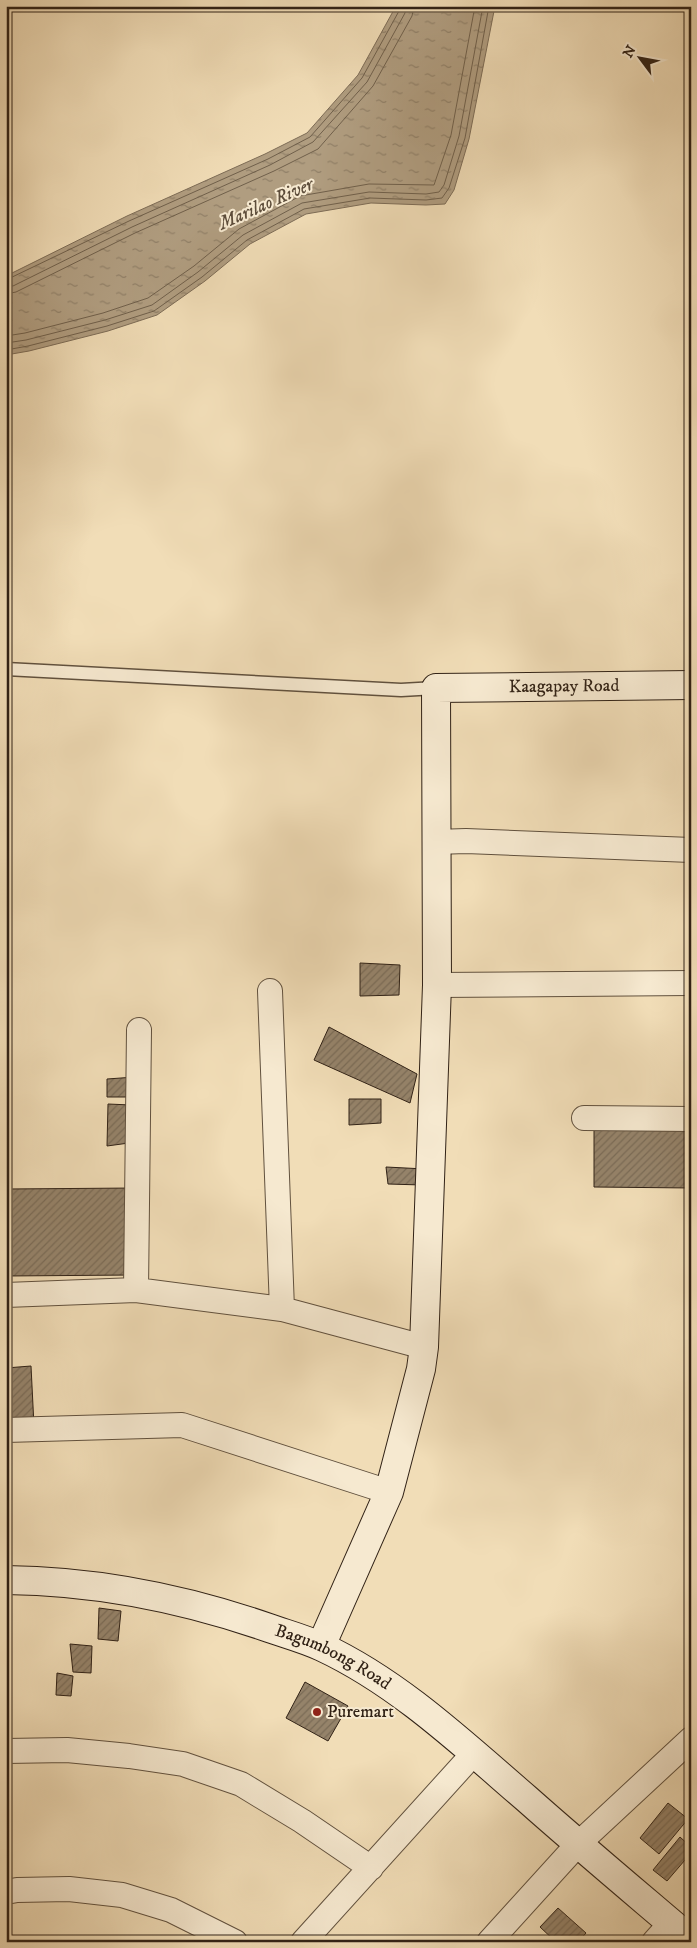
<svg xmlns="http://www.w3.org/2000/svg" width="697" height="1948" font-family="'IM FELL DW Pica',serif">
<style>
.water{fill:url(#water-ripples);stroke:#7d6c56}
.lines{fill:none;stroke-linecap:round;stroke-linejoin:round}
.shore{stroke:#70604b;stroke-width:1}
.building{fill:url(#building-hatch);stroke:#312216}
.lane-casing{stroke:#61513e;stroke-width:15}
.street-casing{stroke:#61513e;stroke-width:26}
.secondary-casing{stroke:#312216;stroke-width:30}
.lane{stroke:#f6e9d0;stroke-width:12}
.street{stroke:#f6e9d0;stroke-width:24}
.secondary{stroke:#f6e9d0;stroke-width:28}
.poi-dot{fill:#8f2418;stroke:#f6e9d0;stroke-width:2}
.labels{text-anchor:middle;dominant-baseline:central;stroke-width:4;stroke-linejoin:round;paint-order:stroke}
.street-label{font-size:18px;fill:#312216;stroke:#f6e9d0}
.poi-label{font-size:18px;fill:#312216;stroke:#f6e9d0;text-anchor:start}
.water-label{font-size:19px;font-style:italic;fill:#5d4d3b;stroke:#f6e9d0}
</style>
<defs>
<pattern id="water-ripples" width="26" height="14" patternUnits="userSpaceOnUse" patternTransform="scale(1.25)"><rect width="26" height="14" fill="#b09d80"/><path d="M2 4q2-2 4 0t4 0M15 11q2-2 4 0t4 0" fill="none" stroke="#908068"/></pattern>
<pattern id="building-hatch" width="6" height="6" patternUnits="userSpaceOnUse" patternTransform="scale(1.25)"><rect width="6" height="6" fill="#95836a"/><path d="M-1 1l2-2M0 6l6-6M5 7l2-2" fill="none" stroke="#7a6b56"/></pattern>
</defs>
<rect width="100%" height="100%" fill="#f1ddb7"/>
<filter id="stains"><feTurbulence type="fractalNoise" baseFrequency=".004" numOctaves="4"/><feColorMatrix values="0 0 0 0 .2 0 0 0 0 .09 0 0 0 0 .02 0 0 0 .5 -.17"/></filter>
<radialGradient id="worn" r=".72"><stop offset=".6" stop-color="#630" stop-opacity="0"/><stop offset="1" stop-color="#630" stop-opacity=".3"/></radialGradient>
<path class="water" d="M396 6H495L469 139 454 190 445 204 426 205 371 203 306 214 250 244 205 281 157 315 108 331 29 351 6 355V276L127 216 265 154 307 133 358 75Z"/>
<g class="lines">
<path class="shore" d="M6 280 129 221 268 159 310 137 362 78 399 11 400 6
M6 286H13L132 227 270 165 313 142 367 82 405 13 406 6
M6 294 16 292 135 233 274 171 318 149 373 86 412 16 414 6
M6 336 25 333 103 313 148 298 194 266 239 229 300 196 369 184 434 185 451 135 475 6
M6 343 26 340 105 320 152 305 198 272 243 235 302 203 369 192 426 194 439 192 444 185 459 136 483 6
M6 350 28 346 107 326 154 311 202 277 247 240 304 209 370 198 426 200 442 198 449 188 465 138 489 6"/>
</g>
<path class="building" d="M360 963 400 965 399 995 360 996Z
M329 1027 417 1074 410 1103 314 1060Z
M135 1077 133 1097H107V1079Z
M349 1099H381V1123L349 1125Z
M108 1104 131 1105 129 1143 107 1146Z
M594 1128H691V1188L594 1187Z
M386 1167 425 1169 422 1185 388 1184Z
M134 1188V1275L6 1276V1189Z
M31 1366 34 1426 9 1430 6 1368Z
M99 1608 121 1611 118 1641 98 1639Z
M70 1644 92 1646 91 1673 73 1672Z
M57 1673 73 1676 71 1696 56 1695Z
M305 1682 348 1706 328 1741 286 1718Z
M668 1803 688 1819 659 1854 640 1838Z
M680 1837 691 1847V1853L667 1881 653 1870Z
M558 1908 586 1933 578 1942H556L540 1927Z"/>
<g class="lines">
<g class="lane-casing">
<path id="lane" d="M6 669 401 690 436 688"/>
</g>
<g class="street-casing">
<path id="street" d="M436 842 466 841 691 850
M437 985 691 983
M270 991 282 1309
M584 1118 691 1119
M136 1290 139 1030
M6 1295 136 1290 282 1309 424 1347
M6 1430 182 1425 389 1492
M6 1751 67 1750 129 1756 183 1764 241 1784 302 1821 371 1868
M6 1892 17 1890 69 1889 122 1895 171 1910 235 1942
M303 1942 474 1753
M489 1942 578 1844 691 1739
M654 1942 671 1923"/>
</g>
<g class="secondary-casing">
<g id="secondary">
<path id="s1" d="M6 1580C97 1581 183 1598 269 1628 286 1634 305 1639 322 1647 399 1683 463 1744 527 1799 581 1847 636 1893 691 1940"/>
<path id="s2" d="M321 1646 389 1492 421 1369 424 1347 437 985 436 688 691 685"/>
</g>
</g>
<use href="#lane" class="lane"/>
<use href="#street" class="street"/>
<use href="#secondary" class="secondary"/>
</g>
<circle class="poi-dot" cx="317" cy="1712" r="5"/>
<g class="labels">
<g class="street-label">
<text stroke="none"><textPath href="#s2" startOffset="1105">Kaagapay Road</textPath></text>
<text stroke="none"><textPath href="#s1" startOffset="339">Bagumbong Road</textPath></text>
</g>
<g class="poi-label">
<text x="327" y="1712">Puremart</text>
</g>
<g class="water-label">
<text transform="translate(266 204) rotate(-24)">Marilao River</text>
</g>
</g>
<rect width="697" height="1948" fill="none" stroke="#f1ddb7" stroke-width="25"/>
<rect x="8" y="8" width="682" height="1933" fill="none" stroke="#312216" stroke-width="2.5"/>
<rect x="12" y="12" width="672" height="1923" fill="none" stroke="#312216"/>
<g transform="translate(640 58) rotate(302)" stroke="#f6e9d0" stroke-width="4" paint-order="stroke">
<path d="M0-4L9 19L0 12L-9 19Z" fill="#312216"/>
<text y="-8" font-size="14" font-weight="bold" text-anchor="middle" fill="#312216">N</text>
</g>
<rect width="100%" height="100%" filter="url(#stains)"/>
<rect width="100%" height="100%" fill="url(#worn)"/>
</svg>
